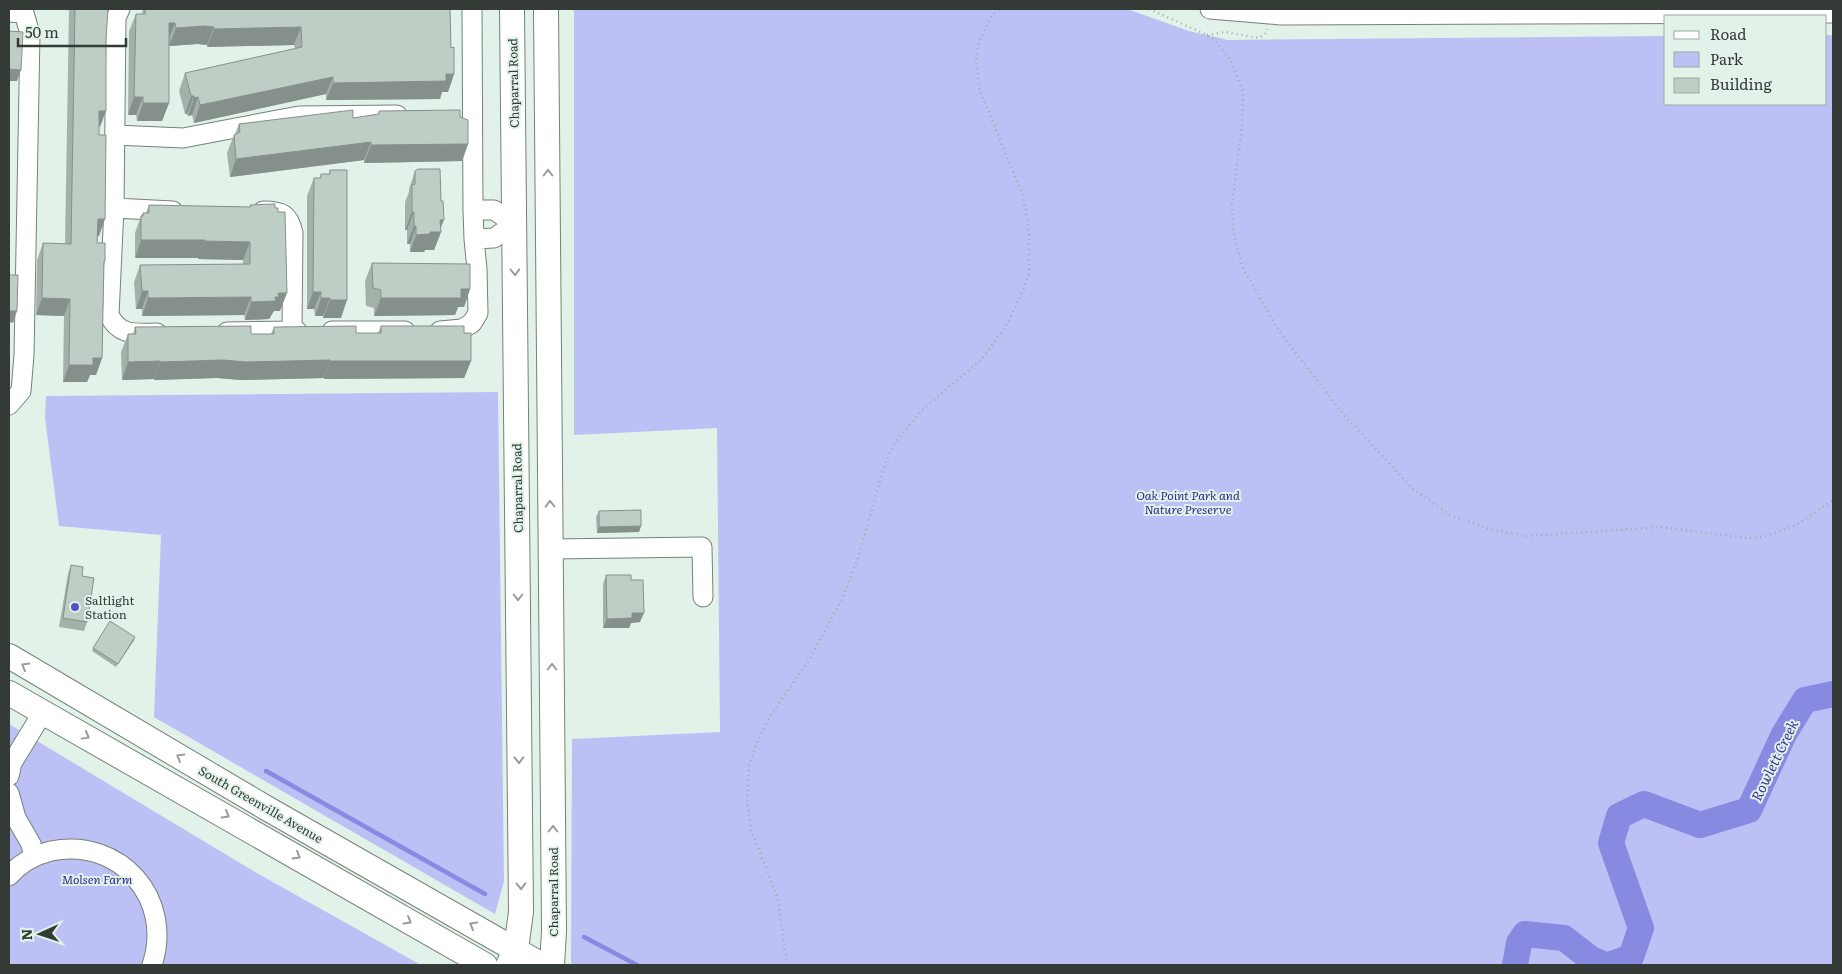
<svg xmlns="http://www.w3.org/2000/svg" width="1842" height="974" font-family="Literata,serif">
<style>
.green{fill:#bcc0f5}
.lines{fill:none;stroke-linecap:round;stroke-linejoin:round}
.stream{stroke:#8889e1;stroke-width:4.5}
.river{stroke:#8889e1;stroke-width:26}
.minor-casing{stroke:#748279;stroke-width:21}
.major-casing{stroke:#748279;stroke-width:26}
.path{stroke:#a0aca5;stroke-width:2.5;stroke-dasharray:1 4;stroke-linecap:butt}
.minor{stroke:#fff;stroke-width:19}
.major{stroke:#fff;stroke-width:24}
.wall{fill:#a4b1a9}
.shaded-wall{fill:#86908a}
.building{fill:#bfcec5;stroke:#86908a}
.oneway{stroke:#9a9d9b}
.poi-dot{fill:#594fc7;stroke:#e2f2e9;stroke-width:2}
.labels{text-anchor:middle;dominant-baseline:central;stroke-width:4;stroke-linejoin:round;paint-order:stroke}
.street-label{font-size:12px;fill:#343b37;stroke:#e2f2e9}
.park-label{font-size:12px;font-style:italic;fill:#36278d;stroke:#e2f2e9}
.poi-label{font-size:12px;fill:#343b37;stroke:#e2f2e9;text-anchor:start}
.water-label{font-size:14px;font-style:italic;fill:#3e3298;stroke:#e2f2e9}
</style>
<rect width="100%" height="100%" fill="#e2f2e9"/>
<path class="green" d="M574 9H1120L1130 10 1189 31 1228 40 1666 36V104H1826V35H1833V965H575L571 963 572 739 720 732 717 428 574 435Z
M498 392 504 881 495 914 154 717 161 535 59 526 45 418 46 396Z
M9 724 255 872 421 965H9Z"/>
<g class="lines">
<path class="stream" d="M266 771 485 894
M584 937 637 965"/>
<path class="river" d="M1515 965 1519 943 1525 934 1564 938 1591 959 1606 965
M1609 965 1631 957 1641 928 1611 843 1619 816 1644 804 1700 825 1749 810 1784 734 1805 700 1833 694"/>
<g class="minor-casing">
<path id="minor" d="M120 9 116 18 114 208 109 315C120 337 136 333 157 333
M1210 9 1281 15 1833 13
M9 12 24 13 30 34 24 355 21 391 9 405
M115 135 183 138 299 116 397 115
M114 208 173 211
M473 210H494L514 224 494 238 474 239
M263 211C282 211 289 214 293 233L292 331
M332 331H405
M440 331 462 329 472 323 478 313 477 269 474 239 473 210 472 9
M227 332 297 331
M551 549 702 547 703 597
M9 776 12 763 43 712
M9 793 16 818 31 844 34 857
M9 876C19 864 35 855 51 851 120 837 174 899 152 965"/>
</g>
<g class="major-casing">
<path id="major" d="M546 9 554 931 552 965
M9 656 268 809 542 965
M9 693 485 965
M508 965 516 949 521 912 512 9"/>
</g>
<path class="path" d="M1149 9 1207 35 1215 41 1230 59 1243 91 1242 126 1232 204 1234 236 1243 268 1279 331 1344 415 1412 488 1450 515 1492 530 1527 536 1662 527 1746 538 1763 537 1796 525 1833 500
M1207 35 1225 32 1259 38 1266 33 1267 29
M787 965 778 899 751 829 747 801 749 767 755 747 770 716 809 660 842 599 857 561 885 464 895 443 922 410 982 359 1005 328 1024 288 1029 272V231L1023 196 980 91 976 63 979 41 993 14 999 9"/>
<use href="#minor" class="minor"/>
<use href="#major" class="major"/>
</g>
<path class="wall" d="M69 9H108L100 127H99V236H98L97 243 105 261 104 265 102 358 96 375H90L87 382H63L64 316 36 315 37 260 43 243 65 244Z
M143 9H450L451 48 454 74 448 92H442L440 99 326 100V94L194 123 192 115 188 116 187 114H185L179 91 185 73 295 49 294 45 207 47V45L198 44 169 46V42V103L162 121H137L136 115H128L129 31 136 14H142Z
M379 111 460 117 468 144 462 161 364 163V160L230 177 227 153 234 135 235 134 239 124 353 118 378 114Z
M330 170 341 318H323V316H315L314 309H307V196L314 178H320L321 174H329Z
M415 171 441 201V232L434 250H425L424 252H410V244H407V230H405V202L409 192V189Z
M149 205 250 207V205L280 311H274L269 319 245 320 244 315 142 316V309H136L134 282 140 265 243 264V260L198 259 199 258H135V233L141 216 143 213H146Z
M372 263 470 289 464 307H458L455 315 374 316V308L366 306 365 281Z
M381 326 464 333 471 361 464 378 324 379V378L241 380 217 378 154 380V379L122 380 121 352 128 334H133L135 327 251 334H271L274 327 356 333H378Z
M599 511 641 526 639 532 597 533 596 517Z
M71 565 82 576 87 622 84 631 59 627 68 574Z
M606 575 631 580 640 622 631 623 629 628H603V584Z
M134 640 116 667 92 651 93 648Z"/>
<path class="shaded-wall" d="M169 23H175L168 41Z
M205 26 214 27 207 45 198 44 169 46 176 28Z
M301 27 294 45 207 47 214 29Z
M9 69 21 70 17 81H9Z
M446 74H454L448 92H442L440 99 326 100 333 83Z
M333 77 326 94 194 123 200 105Z
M191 96H194L187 114H185Z
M134 97H143L136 115H128Z
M198 97 192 115 188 116 194 98Z
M143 103H169L162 121H137Z
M99 111H106L100 127H93Z
M371 142 364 160 230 177 236 159Z
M468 144 462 161 364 163 371 145Z
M412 212H414L407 230H405Z
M98 219H105L99 236 92 235Z
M440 220H444L439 232H441L434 250H425L424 252H410L416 235Z
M414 226H416L410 244H407Z
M141 240H205L199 258H135Z
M205 241 250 242 243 260 198 259Z
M461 289H470L464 307H458L455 315 374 316 381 298Z
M142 291H148L142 309H136Z
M313 292H321L314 309H307Z
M278 293H287L280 311H274L269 319 245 320 251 302Z
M251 297 244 315 142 316 148 298Z
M42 298 70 299 64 316 36 315Z
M321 298H330L323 316H315Z
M330 300H347L341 318H323Z
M9 311H17L13 323 9 322Z
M93 358H102L96 375H90L87 382H63L69 365Z
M223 360H330L324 378 241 380 217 378 154 380 160 362Z
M160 361 154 379 122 380 128 362Z
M330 361H471L464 378 324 379Z
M641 526 639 532 597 533 599 527Z
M632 613H644L640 622 631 623 629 628H603L607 619Z
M135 637 134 640 116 667 118 664Z"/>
<path class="building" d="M75 9H108L106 39V111H99V135H106L105 219H98L97 243H105V261H104L102 358H93V365H69L70 299 42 298 43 243 71 244Z
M145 9H450L451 48 454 47V74H446V81L333 83V77L200 105 198 97 194 98V96H191L185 73 302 47 301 27 214 29V27L205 26 176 28 175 23H169V103H143V97H134L136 14H145Z
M9 31 23 32 21 70 9 69Z
M353 110V118L379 114V111L460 110V117L468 120V144L371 145V142L236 159 234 135 240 132 239 124Z
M418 169H440L441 201H443L444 220H440L441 232H430V234L416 235V226H414V212H412V185L415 184V171Z
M330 170H347V300H330V298H321V292H313L314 178H321V174H330Z
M272 204H275V208H278V212H285L287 293H278L279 297H275L276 301 251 302V297L148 298V291H142L140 265 250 264V242L205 241V240H141V216H143V213H149V205L251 207 250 205Z
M372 263 470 264V289H461V298H381V290L373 288Z
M9 275H18L17 311H9Z
M251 326V334H274V327L356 326V333H381V326H464V333H471V361H330V360L247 362 223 360 160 362V361L128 362V334H136L135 327Z
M641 510V526L599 527V511Z
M71 565 83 567 82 576 94 578 87 622 63 618Z
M606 575H631V580H643L644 613H632V618L607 619Z
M110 621 135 637 118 664 93 648Z"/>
<defs><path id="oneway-chevron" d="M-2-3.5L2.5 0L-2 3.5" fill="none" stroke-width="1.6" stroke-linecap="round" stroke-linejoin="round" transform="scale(1.25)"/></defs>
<g class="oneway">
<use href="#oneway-chevron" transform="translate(548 173) rotate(-90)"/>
<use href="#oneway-chevron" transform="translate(515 272) rotate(89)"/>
<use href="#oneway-chevron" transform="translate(550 504) rotate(-91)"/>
<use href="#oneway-chevron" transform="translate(518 597) rotate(90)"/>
<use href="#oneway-chevron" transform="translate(25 666) rotate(-149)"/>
<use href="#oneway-chevron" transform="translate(552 667) rotate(-90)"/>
<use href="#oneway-chevron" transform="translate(86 736) rotate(29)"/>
<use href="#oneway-chevron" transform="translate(180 757) rotate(-149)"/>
<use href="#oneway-chevron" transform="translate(519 760) rotate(89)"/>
<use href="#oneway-chevron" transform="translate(226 815) rotate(30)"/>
<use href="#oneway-chevron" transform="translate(553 829) rotate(-90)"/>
<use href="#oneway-chevron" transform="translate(297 856) rotate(30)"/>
<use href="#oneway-chevron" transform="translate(521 886) rotate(89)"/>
<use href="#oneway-chevron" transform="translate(408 921) rotate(30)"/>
<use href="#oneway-chevron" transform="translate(473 925) rotate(-150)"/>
</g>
<circle class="poi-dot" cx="75" cy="607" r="5"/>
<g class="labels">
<g class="street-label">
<text transform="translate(513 83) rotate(-91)">Chaparral Road</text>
<text transform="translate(517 488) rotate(-91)">Chaparral Road</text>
<text transform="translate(261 804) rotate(30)">South Greenville Avenue</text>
<text transform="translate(553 892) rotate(-90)">Chaparral Road</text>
</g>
<g class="park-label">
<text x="1188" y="495">Oak Point Park and<tspan x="1188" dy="14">Nature Preserve</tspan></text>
<text x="97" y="879">Molsen Farm</text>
</g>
<g class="poi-label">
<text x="85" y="600">Saltlight<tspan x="85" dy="14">Station</tspan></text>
</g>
<g class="water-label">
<text transform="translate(1774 760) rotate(-64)">Rowlett Creek</text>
</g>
</g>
<rect width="1842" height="974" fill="none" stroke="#343b37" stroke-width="20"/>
<rect x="1664" y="15" width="162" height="90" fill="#e2f2e9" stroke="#9ca9a2"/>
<rect x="1674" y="31" width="25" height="8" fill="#ffffff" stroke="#9ca9a2"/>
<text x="1710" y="40" font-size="15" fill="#343b37">Road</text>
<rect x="1674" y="52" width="25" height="15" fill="#bcc0f5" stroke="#9ca9a2"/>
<text x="1710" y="65" font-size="15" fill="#343b37">Park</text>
<rect x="1674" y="78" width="25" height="15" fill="#bfcec5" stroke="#9ca9a2"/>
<text x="1710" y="90" font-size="15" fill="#343b37">Building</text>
<g transform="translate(40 934) rotate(267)" stroke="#e2f2e9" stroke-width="4" paint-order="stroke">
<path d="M0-4L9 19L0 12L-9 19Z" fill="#343b37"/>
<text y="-8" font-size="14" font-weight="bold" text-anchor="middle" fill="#343b37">N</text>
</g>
<path d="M18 38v8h108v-8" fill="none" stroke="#343b37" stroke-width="2.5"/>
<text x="25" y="38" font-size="15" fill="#343b37" stroke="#e2f2e9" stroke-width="4" paint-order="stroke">50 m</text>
</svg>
